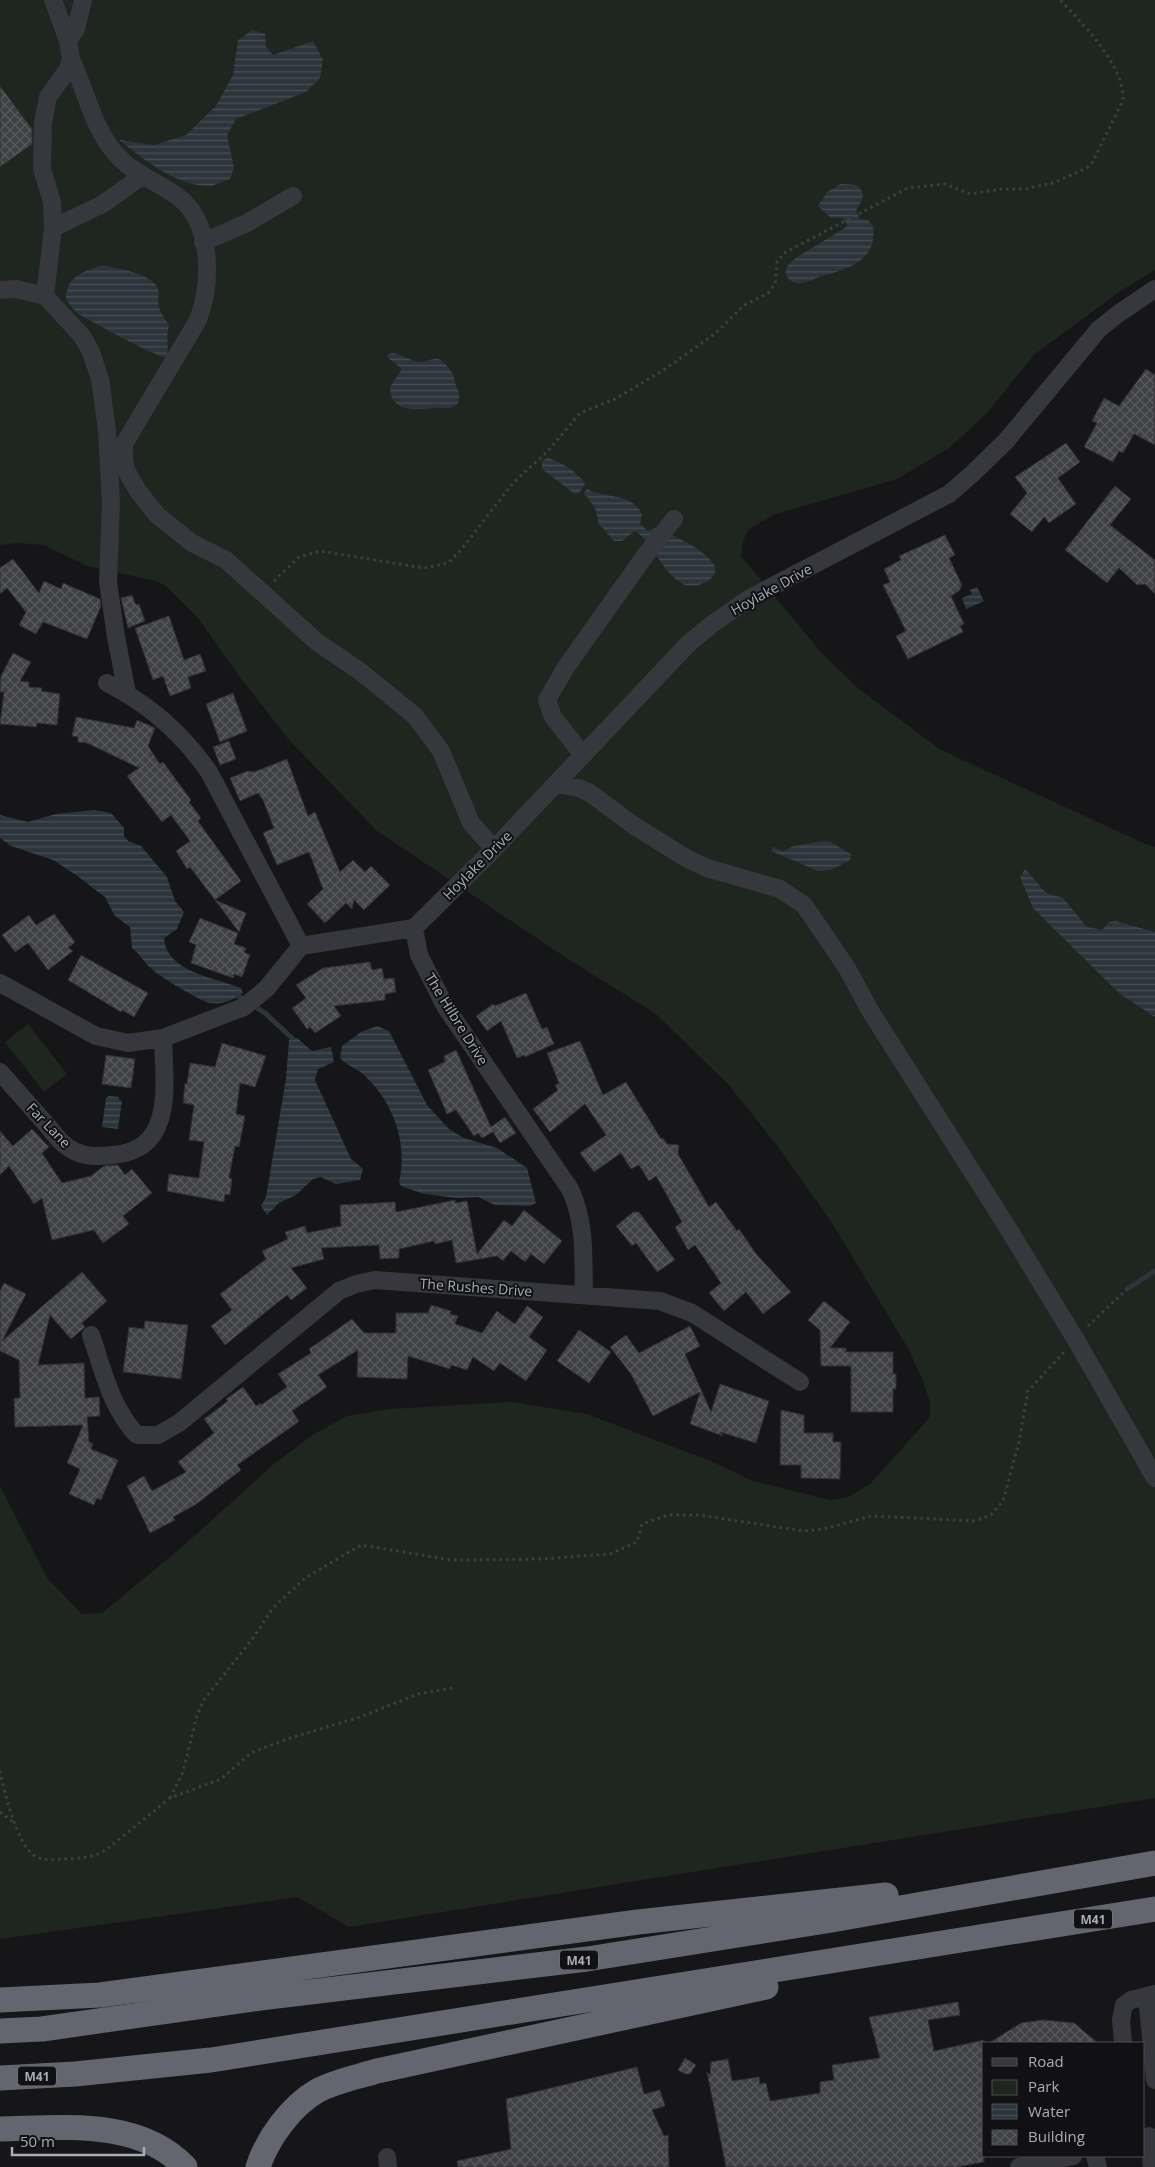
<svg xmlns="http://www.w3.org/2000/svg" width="1155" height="2167" font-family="'Open Sans',sans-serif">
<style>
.green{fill:#1e261f}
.water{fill:url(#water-rules)}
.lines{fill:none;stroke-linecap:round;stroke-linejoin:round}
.stream{stroke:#2c353c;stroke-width:5}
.building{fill:url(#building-cross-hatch);stroke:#303034}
.path{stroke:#3d3f44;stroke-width:3;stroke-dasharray:2.5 4;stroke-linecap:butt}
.minor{stroke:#37383d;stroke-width:18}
.highway{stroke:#63666e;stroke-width:25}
.labels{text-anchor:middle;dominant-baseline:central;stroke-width:4;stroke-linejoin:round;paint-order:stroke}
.shield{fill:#111113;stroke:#7b7e86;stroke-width:1}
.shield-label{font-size:12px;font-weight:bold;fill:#a8adb8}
.street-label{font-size:14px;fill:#a8adb8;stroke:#111113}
</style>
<defs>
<pattern id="water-rules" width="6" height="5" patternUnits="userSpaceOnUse" patternTransform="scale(1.25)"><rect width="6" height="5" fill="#2c353c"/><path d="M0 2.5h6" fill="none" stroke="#485056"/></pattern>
<pattern id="building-cross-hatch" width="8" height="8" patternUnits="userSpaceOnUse" patternTransform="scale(1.25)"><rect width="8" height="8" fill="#404145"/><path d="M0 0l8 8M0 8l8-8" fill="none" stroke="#595a5e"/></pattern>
</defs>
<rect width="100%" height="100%" fill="#161618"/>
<path class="green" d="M0 0H1155V270L1122 290 1035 354 986 414 949 448 897 479 773 515 749 529 743 541 741 556 821 652 859 689 941 750 1141 842 1155 847V1798L349 1927 298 1897 0 1939V1486L47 1578 82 1614 102 1613 182 1547 274 1464 314 1434 347 1416 390 1409 511 1402 587 1414 713 1462 753 1481 830 1500 848 1497 870 1484 930 1417V1402L923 1381 908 1348 830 1220 778 1147 729 1085 656 1014 568 959 377 831 290 741 239 676 198 618 166 586 156 581 87 566 44 545 18 543 0 545Z
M28 1024 67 1074 44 1092 5 1042Z"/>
<path class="water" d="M253 30 265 34 266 47 273 55 313 41 323 60 320 78 306 92 236 119 227 135 234 168 230 179C223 181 214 186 208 186 174 185 144 159 119 140L154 145 186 135 216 106 233 75 238 40Z
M841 184 856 185C868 194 861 201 856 211L860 219 868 220C874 226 874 230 873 238 872 262 842 271 822 276 815 278 804 285 796 283 791 282 787 278 785 273L788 265 797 257 845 228 847 225 843 218H831L818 206 827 192Z
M100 266C113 266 151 274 157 287 160 292 157 300 159 306 160 314 166 319 169 326 165 337 170 347 166 357 160 359 88 320 79 314 73 310 69 304 66 299 67 277 81 272 100 266Z
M391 353C400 353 406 358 414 361 434 366 435 345 454 376 453 387 463 391 458 403 452 411 442 407 432 408 415 410 390 412 390 387L402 369 388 358 387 355Z
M548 458C561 462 578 472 585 484L579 493 575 494 542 469V461Z
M587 489C603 498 633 493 642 514L640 524 648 531 657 527C674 538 699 545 712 562 725 578 696 590 683 584 661 572 654 543 635 531L622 541H614L599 524 595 508 584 493Z
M977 587 984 601 966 609 962 598 972 594 970 590Z
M94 810 111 813 124 828V836L128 841 141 846 167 877 175 901 184 912 177 929 164 938C166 972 216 978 241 988L243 993C233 1000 223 1005 210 1003 200 1001 162 978 153 970 145 964 141 955 132 948L130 927 115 916 105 897 76 875 53 860 11 846 0 838V815L28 822 56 814Z
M824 841 831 842 852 855 849 861 830 870 818 871 771 851 773 847 783 851 794 846Z
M1025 869 1046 893 1063 898 1087 927 1102 930 1109 922 1115 921 1155 932V1017L1120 994 1033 908 1020 877Z
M377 1026 389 1031 427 1105 449 1129 464 1138 497 1148 527 1168 536 1203 530 1206 495 1205 478 1197 457 1198 424 1194 401 1186 399 1182C408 1144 394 1103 365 1076 358 1069 347 1066 340 1058L342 1046 361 1032Z
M292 1038H297L312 1051 331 1047 334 1062 318 1069 315 1080 351 1159 363 1169 360 1180 336 1184 321 1177 313 1179 296 1195 279 1203 267 1215 261 1206 266 1197 286 1079 289 1040Z
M109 1096 119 1097V1100L122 1101 118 1129 102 1127 106 1098Z"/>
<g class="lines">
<path class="stream" d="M238 996 265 1013 292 1038
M1127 1289 1155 1271"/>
</g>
<path class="building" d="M0 86 32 129V144L0 167Z
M1146 369 1155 375V445L1134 434 1123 453 1119 451 1113 462 1084 447 1097 423 1092 421 1104 398 1119 406Z
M1066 443 1080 462 1058 478 1076 504 1049 523 1044 517 1032 532 1010 514 1027 493 1015 477Z
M1115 486 1131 499 1110 525 1155 560V594L1145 584 1137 585 1119 568 1107 583 1065 550Z
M945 535 955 555 949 558 962 585 959 591 951 596 964 624 960 626 963 632 908 659 896 636 906 631 883 585 890 582 884 569 901 560 899 556Z
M13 559 39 593 44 581 61 589 63 583 100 599 101 606 87 639 43 622 36 634 19 625 26 612 7 588 0 594V568Z
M132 595 136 605 139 604 145 621 128 628 121 598Z
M169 616 184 660 200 654 206 671 188 677 191 688 170 696 163 676 153 680 135 628Z
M13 653 31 662 20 681 29 682V687L42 688 41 691 60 694 57 725 37 723 36 727 0 724 4 692H0L1 676Z
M233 693 247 731 220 742 206 704Z
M76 717 134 728 137 720 155 728 148 746 160 764 163 762 191 800 189 802 201 818 198 821 241 881 215 900 190 867 187 869 176 851 190 841 171 815 162 822 127 776 139 768 87 743 78 742V737L72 736Z
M229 741 236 759 220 765 213 747Z
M287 759 308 816 315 812 340 872 353 860 365 872 371 866 390 885 364 910 354 900 352 909 346 903 325 923 307 904 323 889 309 852 277 865 263 833 274 828 263 800 258 793 240 801 230 778 248 771 254 772Z
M215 900 246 913 239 932Z
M54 914 75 942 68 948 73 951 48 970 28 943 15 952 2 935 29 915 36 925Z
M200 918 238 933 234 944 246 948 244 952 250 955 242 977 234 974 233 978 191 963 196 945 189 942Z
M81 955 148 993 134 1017 122 1010 121 1012 68 980Z
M370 962 372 970 382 968 384 979 394 978 396 992 385 994V1000L334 1006 341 1016 315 1033 310 1027 307 1029 292 1008 306 998 296 985 323 968Z
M526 993 542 1029 547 1027 554 1044 525 1057V1055L517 1058 501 1021 487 1031 476 1016 493 1004 495 1006Z
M580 1041 603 1095 626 1082 661 1139 663 1138 667 1144 679 1145 678 1154 709 1207 716 1202 737 1231 739 1229 757 1255 791 1292 763 1314 746 1292 724 1311 709 1293 721 1283 695 1245 688 1250 675 1227 682 1222 656 1176 649 1181 639 1165 631 1169 621 1153 594 1172 580 1153 606 1135 585 1104 550 1132 533 1109 558 1090 555 1085 559 1083 547 1053Z
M222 1043 266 1056 255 1087 240 1083 236 1114 245 1116 239 1147 235 1146 229 1178 232 1179 230 1195 225 1194 224 1202 167 1191 169 1174 199 1178 204 1142 189 1140 194 1105 183 1103 185 1083 187 1084 190 1063 215 1067Z
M456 1050 491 1127 505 1117 516 1133 500 1143 493 1132 482 1138 478 1133 474 1136 456 1110 447 1114 428 1070 445 1062 444 1056Z
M106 1055 135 1059 131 1088 102 1084Z
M32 1129 49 1147 42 1153 62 1183 91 1176 104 1166 118 1165 125 1175 132 1169 152 1193 123 1216 129 1224 103 1243 94 1230 52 1240 42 1198 34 1204 9 1166 0 1175V1131L13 1146Z
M455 1200V1203L467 1201 477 1254 504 1220 512 1226 524 1210 562 1241 544 1264 531 1254 525 1262 511 1251 503 1261 497 1256 456 1263 452 1240 435 1244 434 1241 399 1249V1258L380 1259 379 1245 321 1248 324 1259 291 1268 307 1288 291 1300 287 1295 225 1345 211 1326 232 1310 220 1294 266 1259 262 1251 288 1239 285 1232 305 1226 307 1233 341 1226 340 1205 395 1202 396 1212Z
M633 1212H639L675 1260 657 1272 636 1243 632 1246 616 1226Z
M82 1272 107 1301 82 1323 85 1327 71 1339 50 1315 38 1365 84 1363 85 1398 99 1397 100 1416 87 1417 89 1442 93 1444 91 1449 118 1460 101 1500 97 1498 94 1505 69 1494 80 1469 67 1463 83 1425 15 1427 14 1398H20L19 1360 0 1351V1291L4 1283 26 1294 2 1341Z
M824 1301 850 1322 830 1348H846V1352H893V1374H896V1389H893V1412H851V1366H821L820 1330 808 1320Z
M431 1305 451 1311 450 1314 458 1316 455 1324 482 1333 497 1311 515 1324 527 1306 543 1317 529 1337 547 1350 526 1381 500 1363 494 1371 473 1357 467 1370 451 1365 450 1369 408 1356 407 1379 357 1377 358 1350 318 1375 327 1387 292 1411 299 1421 297 1423 237 1465 241 1470 195 1505 173 1517 175 1520 150 1533 127 1486 144 1476 152 1491 186 1472 178 1462 214 1433 204 1419 228 1401 226 1399 243 1387 256 1406 260 1403 261 1405 287 1387 278 1374 311 1353 309 1349 352 1319 364 1333H396V1313H428Z
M145 1321 188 1325 181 1379 123 1372 129 1327 144 1329Z
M690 1326 700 1346 685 1354 711 1412 720 1384 769 1401 756 1443 720 1432 723 1436 690 1424 700 1392 653 1416 631 1374 610 1347 626 1335 639 1353Z
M579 1330 611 1352 589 1383 557 1361Z
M781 1410 804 1415V1433H833V1442H841L840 1479 801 1478V1465H780Z
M958 2002 960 2015 928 2020 934 2051 984 2040V2162L957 2167H726L707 2072 710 2075 711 2062 728 2059 732 2081 759 2077 760 2084 766 2083 770 2101 820 2093V2082L834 2080 832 2065 880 2058 869 2017Z
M1043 2020 1074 2023 1098 2043H989L1021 2023Z
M685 2058 696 2065 690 2074H685L678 2070Z
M637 2067 644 2094 660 2090 665 2106 652 2110 664 2136 668 2135 669 2167H458L457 2161 511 2149 506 2099Z"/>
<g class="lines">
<path class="path" d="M274 581 299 557 320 551 424 568 448 563 461 550 513 483 548 451 580 413 615 399 662 371 716 333 743 306 768 293 775 284 777 262 784 253 908 188 945 184 970 194 1002 189H1025L1053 183 1087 168 1092 163 1123 100C1125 66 1082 23 1060 0
M1088 1326 1127 1289
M0 1771C4 1791 17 1845 35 1856 45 1862 57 1859 69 1859 82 1858 94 1857 106 1850L170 1798 221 1779 251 1753 287 1739 360 1717 418 1694 453 1688
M170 1798 183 1772 196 1719 203 1701 253 1638 273 1608 305 1578 361 1545 451 1560 540 1559 610 1554 637 1542 642 1524 668 1515H699L803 1531 824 1529 871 1516 975 1521 991 1515 1003 1501 1019 1442 1028 1391 1065 1351
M0 1812 13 1822"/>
<path class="minor" d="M68 41 76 29 83 0
M71 59C85 89 93 127 115 153 132 173 156 181 177 196 213 222 212 283 198 320L124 444V461L127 472 138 491 157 515 192 543 226 560 317 642 361 672 415 716 441 751 471 823 494 849
M53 228 103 204 142 176
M203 242 247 223 293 196
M0 290 16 289 45 296 53 228 52 202 42 169 43 123 48 97 68 69 71 59 68 41 53 0
M45 296 82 336 91 352 100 379 107 431 111 503 108 582 116 637 127 693
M107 683C149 704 182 733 209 772L301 946 414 928
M583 755 553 717 547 700 566 667 647 553 674 519
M556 784 579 788 590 793 633 825 686 858 707 868 780 889 804 905 847 968 869 1009 1006 1225 1076 1340 1155 1478
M414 928 494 849 689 643 711 625 748 599 949 494 972 474 1006 441 1099 329 1118 314 1155 289
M414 928 419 955 445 1006 570 1189C586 1223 583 1258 584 1294
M0 983 96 1036 128 1043 163 1038 244 1007 267 988 301 946
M0 1072C15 1089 30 1106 46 1124 52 1131 58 1140 66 1146 81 1157 95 1157 113 1155 176 1150 164 1083 163 1038
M91 1335C103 1370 111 1408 137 1435H158L179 1423 339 1291 356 1284 375 1280 660 1301 692 1313 800 1382
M1147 1996 1155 2080
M1123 2043 1121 2020 1124 2005 1131 2000 1155 1994
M1149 2136 1152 2167
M1095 2156 1098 2167
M387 2157 388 2167
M1019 2167 1073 2156"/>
<path class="highway" d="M0 2000 100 1995 638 1922 886 1895
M0 2031 42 2029 260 1998 587 1959 832 1920 1155 1863
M0 2078 75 2074 211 2060 1155 1909
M0 2129C62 2128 138 2118 185 2167
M258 2167C267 2139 291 2106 317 2091 335 2081 358 2077 377 2071L766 1987"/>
</g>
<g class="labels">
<g class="shield">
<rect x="1074" y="1909.5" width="38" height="19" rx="4"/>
<rect x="560" y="1950.5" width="38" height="19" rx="4"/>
<rect x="18" y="2066.5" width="38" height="19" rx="4"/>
</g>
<g class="shield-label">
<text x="1093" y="1919">M41</text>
<text x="579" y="1960">M41</text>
<text x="37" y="2076">M41</text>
</g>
<g class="street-label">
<text transform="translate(771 589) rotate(-29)">Hoylake Drive</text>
<text transform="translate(477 865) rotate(-45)">Hoylake Drive</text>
<text transform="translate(457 1019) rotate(58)">The Hilbre Drive</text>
<text transform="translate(49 1125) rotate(46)">Far Lane</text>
<text transform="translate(476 1287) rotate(4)">The Rushes Drive</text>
</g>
</g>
<rect x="982" y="2042" width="162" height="115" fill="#111113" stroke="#4d4f55"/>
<rect x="992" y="2058" width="25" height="8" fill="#37383d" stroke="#4d4f55"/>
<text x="1028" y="2067" font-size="15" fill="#a8adb8">Road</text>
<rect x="992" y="2080" width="25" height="15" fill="#1e261f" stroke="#4d4f55"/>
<text x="1028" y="2092" font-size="15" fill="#a8adb8">Park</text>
<rect x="992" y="2104" width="25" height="15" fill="url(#water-rules)" stroke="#4d4f55"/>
<text x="1028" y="2117" font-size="15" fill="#a8adb8">Water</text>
<rect x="992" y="2130" width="25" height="15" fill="url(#building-cross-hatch)" stroke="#4d4f55"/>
<text x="1028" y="2142" font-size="15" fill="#a8adb8">Building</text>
<path d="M12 2147v8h132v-8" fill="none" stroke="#a8adb8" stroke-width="2.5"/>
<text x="20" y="2147" font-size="15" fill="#a8adb8" stroke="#111113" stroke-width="4" paint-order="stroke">50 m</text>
</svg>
